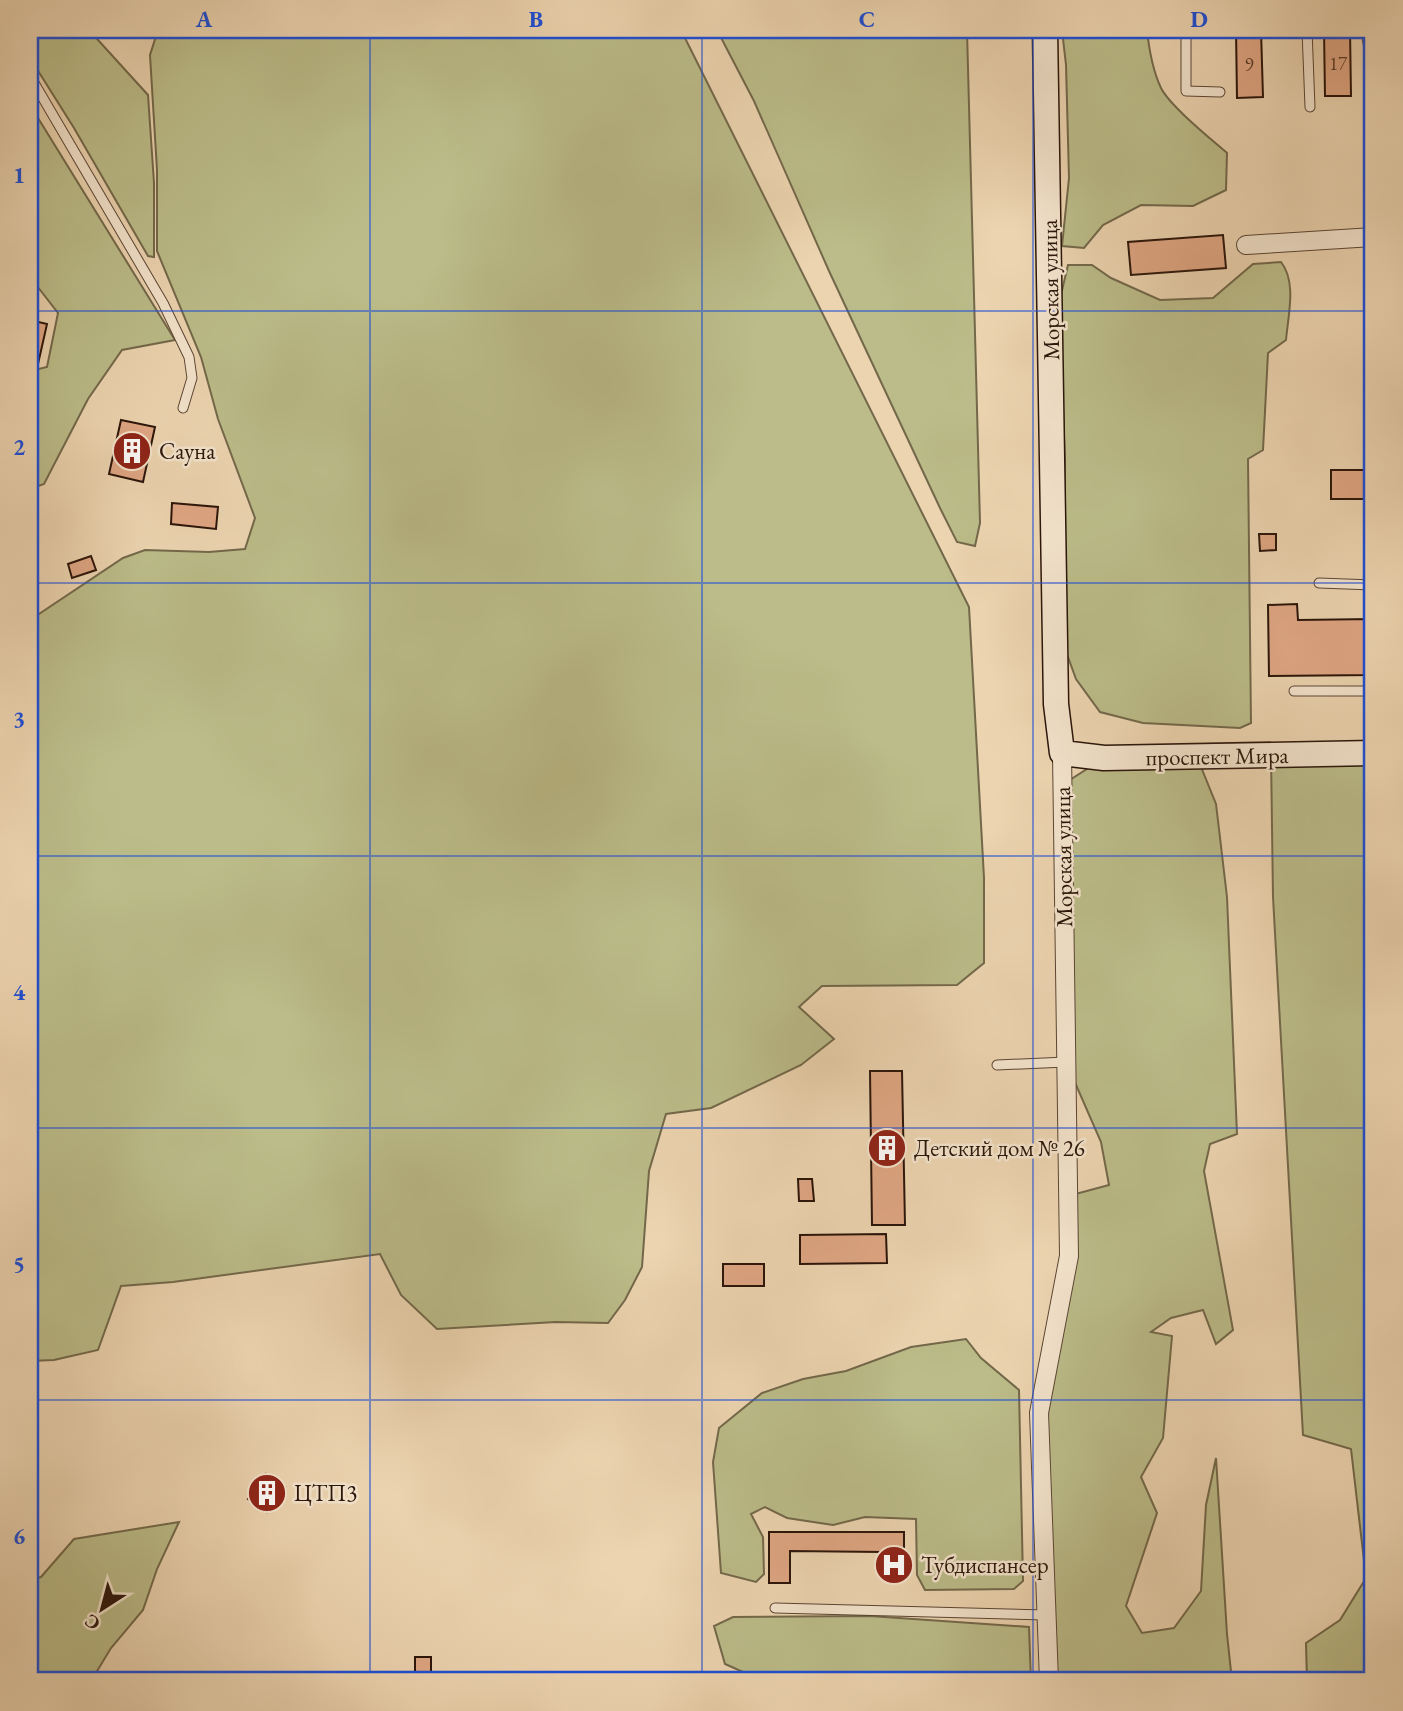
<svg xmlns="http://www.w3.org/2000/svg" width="1403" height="1711" font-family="'EB Garamond',serif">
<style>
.green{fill:#bbbc89;stroke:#73684a;stroke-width:2}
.building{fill:#dfa683;stroke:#2b150a;stroke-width:2}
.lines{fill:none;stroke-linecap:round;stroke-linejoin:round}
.lane-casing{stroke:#5b4534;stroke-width:11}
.street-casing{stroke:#5b4534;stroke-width:20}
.secondary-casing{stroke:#2b150a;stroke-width:27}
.lane{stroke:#f3e3cc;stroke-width:9}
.street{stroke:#f3e3cc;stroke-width:18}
.secondary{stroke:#f3e3cc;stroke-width:24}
.grid{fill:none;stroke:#1d4ed8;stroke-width:2;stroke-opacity:0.55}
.labels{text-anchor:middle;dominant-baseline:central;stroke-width:5;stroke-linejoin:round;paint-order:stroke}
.number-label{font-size:19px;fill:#583928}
.street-label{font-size:23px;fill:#2b150a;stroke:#f3e3cc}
.poi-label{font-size:23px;fill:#2b150a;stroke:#f3e3cc;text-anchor:start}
.neatline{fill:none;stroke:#1d4ed8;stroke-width:2.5}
.grid-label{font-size:23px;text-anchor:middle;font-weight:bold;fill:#1d4ed8}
</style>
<rect width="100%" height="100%" fill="#ecd4b0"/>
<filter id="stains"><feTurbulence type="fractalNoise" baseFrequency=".00286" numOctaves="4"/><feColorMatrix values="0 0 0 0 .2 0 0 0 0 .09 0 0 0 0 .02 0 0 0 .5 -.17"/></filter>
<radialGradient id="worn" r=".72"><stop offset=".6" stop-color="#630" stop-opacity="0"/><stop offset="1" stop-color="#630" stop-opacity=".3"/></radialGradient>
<path class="green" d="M30 30H89L148 95 154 183V257L148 256 74 128 30 58Z
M158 30H681L969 607 984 878V963L957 985 822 986 799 1007 834 1039 801 1065 711 1108 666 1114 649 1171 642 1267 625 1300 608 1323 556 1322 437 1329 401 1295 380 1254 173 1282 121 1286 98 1350 54 1360 30 1361V620L123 558 145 550 209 552 245 549 255 518 218 419 201 357 157 251V170L150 55Z
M717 30H967L980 523 975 546 957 542 940 508 829 271 754 101Z
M1062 30H1147C1149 49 1153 71 1161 88 1170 106 1211 139 1227 153L1226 190 1193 206 1141 205 1103 225 1084 248 1062 246 1069 178 1066 65Z
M30 105 175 340 122 350 88 399 44 484 30 489V371L47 367 58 313 30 277Z
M1281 262C1297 282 1288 316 1286 340L1268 353 1263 450 1248 459 1251 723 1240 728 1143 723 1100 712 1076 679 1064 646 1065 463 1059 303 1068 265H1092L1111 278 1160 300 1213 298 1253 264Z
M1373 753V1681H1307L1306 1643 1340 1620 1366 1578 1351 1449 1303 1435 1273 897 1271 755Z
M1197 757 1216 804 1227 897 1237 1134 1210 1144 1204 1171 1233 1330 1216 1344 1203 1310 1171 1318 1151 1332 1172 1336 1163 1438 1141 1477 1157 1513 1126 1606 1142 1633 1174 1628 1201 1591 1206 1505 1216 1458 1227 1634 1232 1681H1049L1039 1413 1069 1256 1068 1196 1109 1185 1101 1142 1066 1062 1062 785 1104 758Z
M966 1339 981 1358 1019 1390 1023 1581 1014 1589 925 1590 917 1575 916 1519 865 1517 833 1525 787 1518 765 1507 751 1514 763 1537 764 1574 756 1582 721 1573 713 1462 719 1428 762 1393 803 1379 846 1371 911 1347Z
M179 1522 157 1569 143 1610 111 1648 91 1681H30V1580L41 1577 74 1539Z
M870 1616 1029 1627 1031 1681H763L725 1664 714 1626 733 1617Z"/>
<path class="building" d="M1236 30H1261L1263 97 1237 98Z
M1324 30H1350L1351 96H1325Z
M1223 235 1226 268 1131 275 1128 242Z
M30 320 47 324 38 364 30 362Z
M121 420 155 427 143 482 109 474Z
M1331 470H1373V499H1331Z
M172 503 218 507 216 529 171 524Z
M1259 534H1276V550L1260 551Z
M91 556 96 570 72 578 68 564Z
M1297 604 1298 620 1373 619V675L1269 676 1268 605Z
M870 1071H902L905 1225H872Z
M798 1179H812L814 1201H799Z
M886 1234 887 1263 800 1264V1235Z
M723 1264H764V1286H723Z
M266 1474 285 1487 267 1512 248 1499Z
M769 1532H904V1578H883V1552L790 1551V1583H769Z
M415 1657H431V1675H415Z"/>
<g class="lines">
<g class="lane-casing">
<path id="lane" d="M1186 30V91L1220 92
M1307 30 1310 107
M30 76 163 303 189 357 192 378 183 408
M1319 583 1373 585
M1294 691H1373
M997 1065 1066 1062
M775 1608 1046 1615"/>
</g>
<g class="street-casing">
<path id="street" d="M1370 30 1373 45
M1246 245 1373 237
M1049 1681 1039 1413 1069 1256 1062 753"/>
</g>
<g class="secondary-casing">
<path id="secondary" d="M1045 30 1056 704 1062 753 1104 758 1373 753"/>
</g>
<use href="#lane" class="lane"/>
<use href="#street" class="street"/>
<use href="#secondary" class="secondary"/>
</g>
<path class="grid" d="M370 30V1681M702 30V1681M1033 30V1681M30 311H1373M30 583H1373M30 856H1373M30 1128H1373M30 1400H1373"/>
<defs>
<g id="building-disc" transform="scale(2.0125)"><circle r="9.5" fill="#8f2418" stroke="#f3e3cc"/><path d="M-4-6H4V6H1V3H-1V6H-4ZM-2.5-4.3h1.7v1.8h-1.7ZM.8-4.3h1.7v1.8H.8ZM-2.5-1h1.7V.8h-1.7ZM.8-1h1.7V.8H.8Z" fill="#fff"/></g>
<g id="hospital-disc" transform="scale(2.0125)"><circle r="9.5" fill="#8f2418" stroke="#f3e3cc"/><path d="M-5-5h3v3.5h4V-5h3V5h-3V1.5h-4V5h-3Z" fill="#fff"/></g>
</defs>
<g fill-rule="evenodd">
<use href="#building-disc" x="132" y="451"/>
<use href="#building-disc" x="887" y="1148"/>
<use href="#building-disc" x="267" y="1493"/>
<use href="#hospital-disc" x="894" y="1565"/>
</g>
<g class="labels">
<g class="number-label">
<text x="1338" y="63">17</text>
<text x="1249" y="64">9</text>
</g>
<g class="street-label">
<text transform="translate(1050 290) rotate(-91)">Морская улица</text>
<text transform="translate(1217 756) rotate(-1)">проспект Мира</text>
<text transform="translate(1063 857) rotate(-91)">Морская улица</text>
</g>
<g class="poi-label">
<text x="159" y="451">Сауна</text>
<text x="914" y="1148">Детский дом № 26</text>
<text x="294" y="1493">ЦТП3</text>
<text x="921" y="1565">Тубдиспансер</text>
</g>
</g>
<rect width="1403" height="1711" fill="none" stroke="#ecd4b0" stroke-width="77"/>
<g transform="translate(102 1609) rotate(216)" stroke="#f3e3cc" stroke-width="5" paint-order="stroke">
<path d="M0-5L12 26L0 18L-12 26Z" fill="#2b150a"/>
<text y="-10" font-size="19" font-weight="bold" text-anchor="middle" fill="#2b150a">С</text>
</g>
<rect x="38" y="38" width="1326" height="1634" class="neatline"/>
<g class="grid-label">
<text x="204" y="27">A</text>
<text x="536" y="27">B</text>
<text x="867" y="27">C</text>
<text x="1199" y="27">D</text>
<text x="19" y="183">1</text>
<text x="19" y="455">2</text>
<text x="19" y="727">3</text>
<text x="19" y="1000">4</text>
<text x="19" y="1272">5</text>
<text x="19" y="1544">6</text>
</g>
<rect width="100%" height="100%" filter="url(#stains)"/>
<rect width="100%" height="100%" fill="url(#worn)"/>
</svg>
